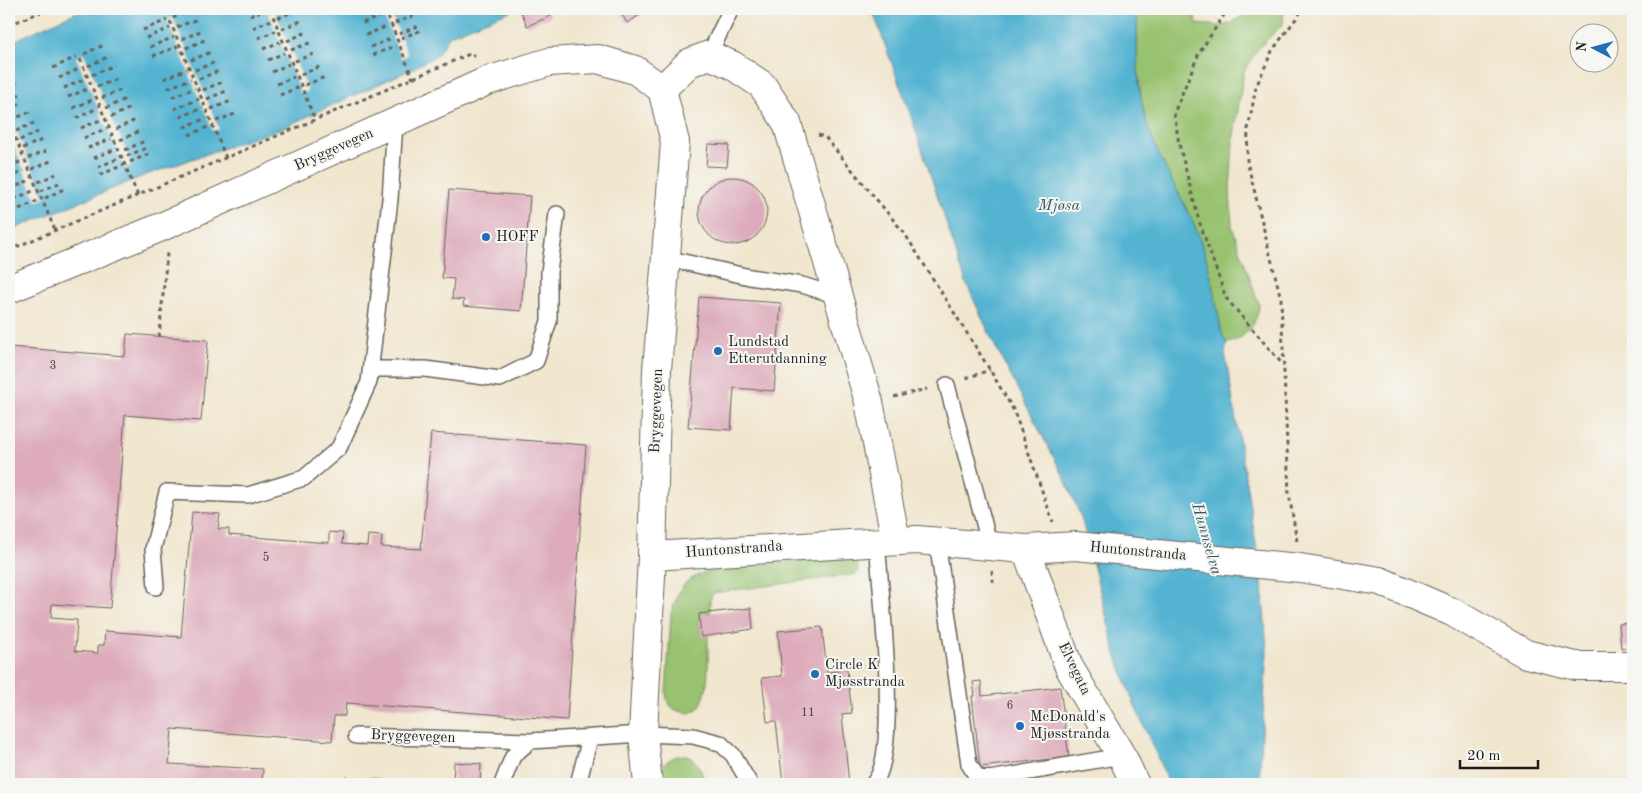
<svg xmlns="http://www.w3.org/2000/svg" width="1642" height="793" font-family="'Old Standard TT',serif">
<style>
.green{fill:#98c26f;stroke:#5a6f46}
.water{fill:#53b3d1;stroke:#386876}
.pier{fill:#f1e6ce}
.building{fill:#ddabbb}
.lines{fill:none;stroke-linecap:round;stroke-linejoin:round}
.service-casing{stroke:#67635a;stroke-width:18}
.minor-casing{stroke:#67635a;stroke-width:30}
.path{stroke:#67635a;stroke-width:3;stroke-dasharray:4 4;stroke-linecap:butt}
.service{stroke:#fff;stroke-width:15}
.minor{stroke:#fff;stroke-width:28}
.poi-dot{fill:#1f6fb2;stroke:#f6f6f2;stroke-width:2}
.labels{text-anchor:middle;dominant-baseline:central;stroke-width:4;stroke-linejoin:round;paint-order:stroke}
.number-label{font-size:12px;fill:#4c4044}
.street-label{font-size:15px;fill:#1c1c1c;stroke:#f6f6f2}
.poi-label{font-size:15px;fill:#1c1c1c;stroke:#f6f6f2;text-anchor:start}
.water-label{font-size:16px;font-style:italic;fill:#325864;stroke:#f6f6f2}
</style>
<rect width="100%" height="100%" fill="#f6f6f2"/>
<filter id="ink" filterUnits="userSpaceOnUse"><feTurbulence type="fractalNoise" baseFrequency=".02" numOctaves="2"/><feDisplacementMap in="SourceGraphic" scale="10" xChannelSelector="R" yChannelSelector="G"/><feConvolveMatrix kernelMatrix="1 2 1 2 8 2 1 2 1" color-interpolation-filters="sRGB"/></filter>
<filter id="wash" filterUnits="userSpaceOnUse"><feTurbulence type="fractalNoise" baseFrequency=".0096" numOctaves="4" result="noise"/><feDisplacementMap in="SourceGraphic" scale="20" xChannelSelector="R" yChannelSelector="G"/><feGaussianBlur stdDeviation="1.12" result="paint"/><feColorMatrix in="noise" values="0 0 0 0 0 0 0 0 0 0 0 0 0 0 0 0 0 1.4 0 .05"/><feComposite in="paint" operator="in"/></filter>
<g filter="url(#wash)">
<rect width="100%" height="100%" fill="#f1e6ce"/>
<path class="green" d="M1137 9H1193L1197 24 1221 26 1232 23 1253 9H1284L1283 24 1257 50 1244 71 1233 142 1230 190 1232 226 1259 305C1258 322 1245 340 1227 343L1222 334C1215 301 1211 266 1198 234 1181 192 1152 153 1143 108 1136 76 1137 41 1137 9Z
M1517 9H1606C1576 16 1548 12 1517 9Z
M834 558 852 559 857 563 858 572 856 574 713 593 710 600V613L699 615 701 636H708C707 655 715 724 679 711 671 709 667 702 666 694L671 614 678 594 686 582 704 572 726 568Z
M683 755C698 759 702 770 704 784H659C659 767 665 758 683 755Z"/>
<path class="water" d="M83 9H515L450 35 437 55 412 69 282 128 146 175 9 231V43Z
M872 9H1137C1137 41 1136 76 1143 108 1152 153 1181 192 1198 234 1211 266 1215 301 1222 334L1227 343 1225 352 1262 581 1267 651 1259 784H1169L1132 699 1116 654 1081 517 1063 475 995 346 966 283 912 119Z"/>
<path class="pier" d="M267 9H274L308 91 301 94Z
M381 9H389L408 55 401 58Z
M173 18 219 129 213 131 167 20Z
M84 54 132 165 124 168 76 57Z
M9 115 45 198 37 201 9 135Z"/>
<g id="blocks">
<path class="building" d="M520 9H548L551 16 527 26Z
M619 9H650L627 23Z
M708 144 729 145 727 167 706 166Z
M699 211a34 34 0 1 1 68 0a34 34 0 1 1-68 0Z
M449 190 530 196 521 311 463 306 464 300 452 299 454 279 442 278Z
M699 297 781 303 774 391 734 388 731 430 688 427Z
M127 334 208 340 201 421 125 415 110 608 52 604 51 618 77 620 75 651 98 653V645H104L105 631 181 637 192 512 220 514 218 529H229V535L329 543V532L343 533 342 544 367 546 368 535 382 536 381 547 421 549 431 433 586 445 567 720 346 703 345 716H334L332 741 172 729 169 764 263 769 262 784H9V347L125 356Z
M751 608 753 629 701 637 699 614Z
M1633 623V647L1621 648 1619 624Z
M822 627 827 672 847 670 852 713 842 714 849 784H783L776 721 767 722 762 678 782 676 778 631Z
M981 681 982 696 1060 687 1069 757 980 767 972 696H975L973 682Z
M454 762 481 764 480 784H453Z
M345 777 386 780V784H345Z"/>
</g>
</g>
<g filter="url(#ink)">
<use href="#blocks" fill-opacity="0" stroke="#67635a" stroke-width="1"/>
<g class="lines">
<g class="service-casing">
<path id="service" d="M709 55 731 9
M666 258 750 277 802 285 838 296
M372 369H425L500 379 536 361 549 321V272L557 214
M947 385 990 546
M937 541 969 764 977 777 990 779 1121 756
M156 587 153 549 167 492 248 495 304 478 339 448 369 382 390 199 395 123
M356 736 530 741
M502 784 513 756 530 741 643 734 693 736 720 743 733 755 750 784
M578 784 590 738
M873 784C901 757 880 585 877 542"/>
</g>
<g class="minor-casing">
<path id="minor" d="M9 289 159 228 487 81 549 62 598 59 635 70 662 89
M1026 549 1069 667 1124 760 1135 784
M652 556 917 540 1026 549 1076 546 1300 568 1380 581 1452 612 1526 654 1576 666H1633
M648 784 643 734 652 556 657 370 675 142 662 89 689 63 709 55 732 65 762 85 787 123 869 402 896 541"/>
</g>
<path class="path" d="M270 9 315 120
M385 9 413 79
M1231 9 1224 15 1199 53 1174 113 1179 144 1199 221 1226 298 1284 366
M358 11 363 9
M390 11 396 9
M250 16 267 9
M173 18 193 9
M278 18 299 9
M170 21 226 158
M363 23 383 15
M395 23 418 14
M9 25 48 9
M177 27 198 19
M253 28 271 20
M282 29 303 20
M143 30 167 20
M399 34 421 25
M366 35 388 26
M146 38 170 28
M258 38 276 31
M401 38 422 30
M182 39 203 30
M287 41 307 32
M150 47 174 37
M371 47 393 38
M186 48 207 39
M263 49 280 42
M291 50 312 42
M84 54 104 45
M373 55 396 46
M153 56 178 46
M80 59 138 196
M191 60 211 52
M268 60 284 53
M295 61 316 53
M88 66 110 56
M53 68 76 57
M195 70 216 62
M272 72 289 64
M92 75 114 65
M301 75 321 66
M59 78 81 68
M164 79 187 69
M199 79 221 70
M277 84 294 77
M305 85 325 77
M9 86 17 82
M97 87 119 78
M64 88 85 79
M168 88 191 79
M203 90 225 81
M280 95 299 87
M68 97 90 88
M172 97 195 88
M102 98 124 89
M9 99 23 93
M207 99 229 90
M73 108 94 99
M106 108 128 98
M9 109 23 102
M174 109 199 99
M211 109 231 101
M111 117 133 107
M180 117 203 108
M76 118 98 108
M11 120 32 111
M216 121 238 113
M9 123 55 230
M184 127 207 118
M81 128 103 119
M116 129 138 119
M16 131 34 123
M189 135 211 126
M818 135 825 137 905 234 990 370 1014 411 1053 522
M84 138 107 128
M20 140 38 132
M120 140 142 130
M9 144 12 143
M23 148 42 140
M88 148 111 139
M125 150 147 140
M9 156 16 153
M127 156 149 147
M28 158 46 151
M94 158 116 149
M130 162 151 153
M9 166 20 162
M98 167 120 158
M32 169 51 161
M100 175 123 165
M9 178 24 171
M38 182 56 174
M10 189 28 181
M41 191 59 183
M45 198 64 189
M14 199 33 191
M19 209 37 201
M9 250 472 53 475 58
M159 337 167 253
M966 378 990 370
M894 397 927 389
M1297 541 1289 494 1281 299 1247 161 1248 129 1256 87 1272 51 1303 9
M992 571 993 582"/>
<use href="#service" class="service"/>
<use href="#minor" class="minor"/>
</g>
</g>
<g class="poi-dot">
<circle cx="486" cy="237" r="5"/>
<circle cx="718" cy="351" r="5"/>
<circle cx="815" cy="674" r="5"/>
<circle cx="1020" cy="726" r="5"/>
</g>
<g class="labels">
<g class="number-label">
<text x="53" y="366">3</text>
<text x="266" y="558">5</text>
<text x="1010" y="706">6</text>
<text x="808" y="713">11</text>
</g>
<g class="street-label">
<text transform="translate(334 150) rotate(-24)">Bryggevegen</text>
<text transform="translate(657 411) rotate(-88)">Bryggevegen</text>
<text transform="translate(734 550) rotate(-4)">Huntonstranda</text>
<text transform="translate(1138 552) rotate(5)">Huntonstranda</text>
<text transform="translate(1074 669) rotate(64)">Elvegata</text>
<text transform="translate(413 737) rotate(2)">Bryggevegen</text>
</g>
<g class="poi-label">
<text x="496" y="237">HOFF</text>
<text x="728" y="342">Lundstad<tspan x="728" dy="17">Etterutdanning</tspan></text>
<text x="825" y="665">Circle K<tspan x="825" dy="17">Mjøsstranda</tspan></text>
<text x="1030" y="717">McDonald's<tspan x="1030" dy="17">Mjøsstranda</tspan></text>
</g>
<g class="water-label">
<text x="1059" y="206">Mjøsa</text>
<text transform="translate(1206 539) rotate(74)">Hunnselva</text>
</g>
</g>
<rect width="1642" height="793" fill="none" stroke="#f6f6f2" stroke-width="30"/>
<g transform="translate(1594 48) rotate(276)"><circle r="24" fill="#f6f6f2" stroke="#9f9f9c"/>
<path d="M0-4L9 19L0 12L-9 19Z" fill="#1f6fb2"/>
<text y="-8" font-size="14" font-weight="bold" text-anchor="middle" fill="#1c1c1c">N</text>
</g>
<path d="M1460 760v8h78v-8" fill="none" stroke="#1c1c1c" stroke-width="2.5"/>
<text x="1467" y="760" font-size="15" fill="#1c1c1c" stroke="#f6f6f2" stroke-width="4" paint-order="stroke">20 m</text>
</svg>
